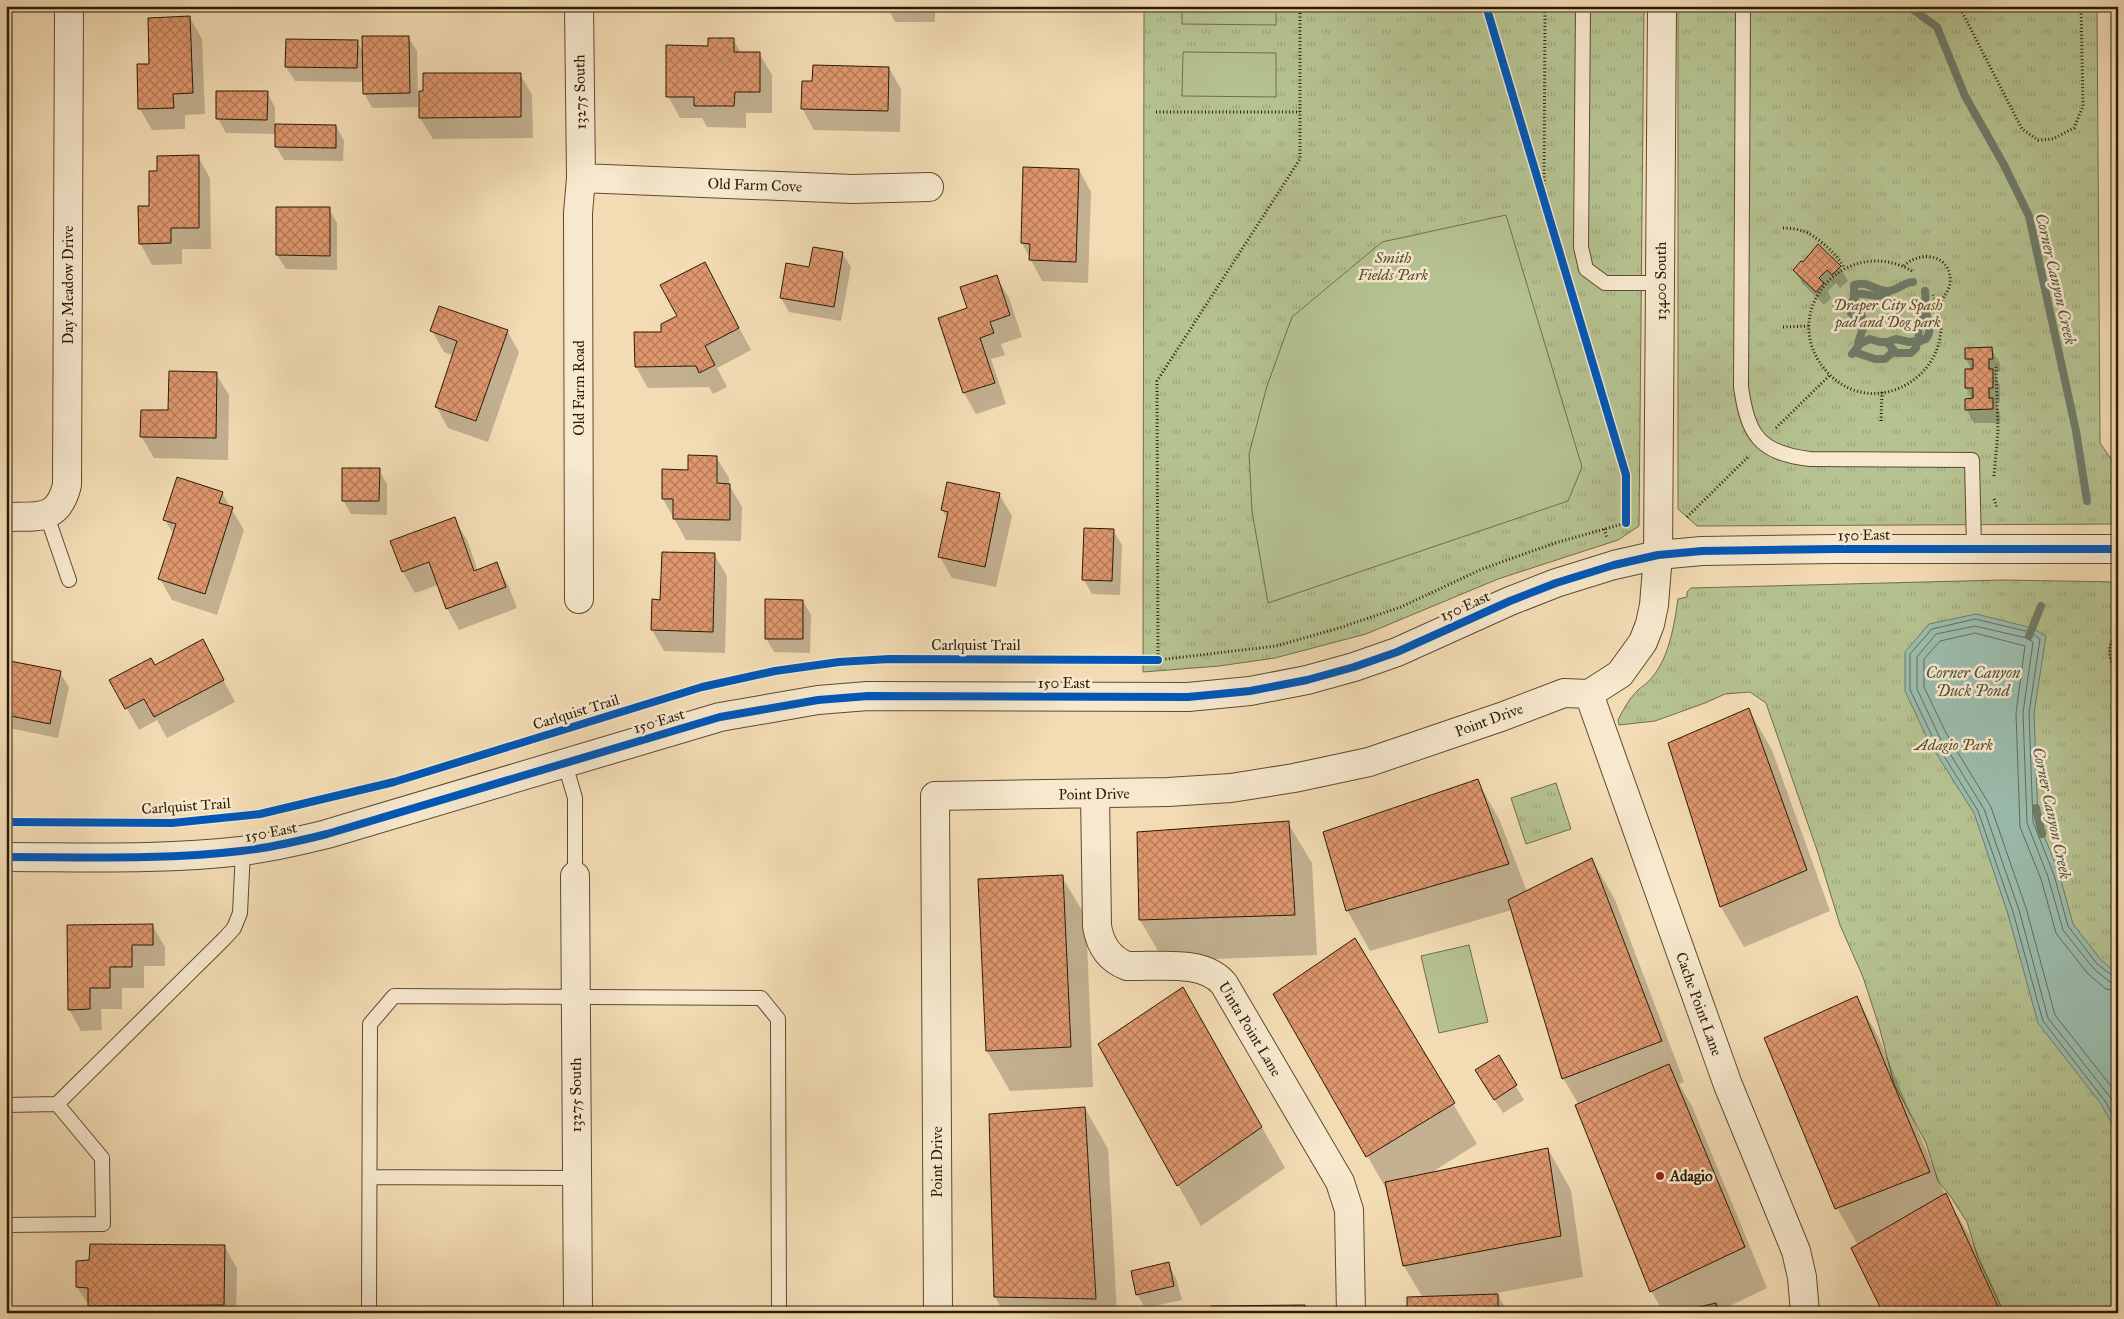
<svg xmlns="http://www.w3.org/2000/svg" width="2124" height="1319" font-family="'IM FELL Great Primer',serif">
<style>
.park{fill:url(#park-tufts);stroke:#706e4b}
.pitch{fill:#b6c291;stroke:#706e4b}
.water{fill:#9bbcad;stroke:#6e7c6a}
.shadow{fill:#0003}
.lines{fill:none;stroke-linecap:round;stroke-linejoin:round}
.shore{stroke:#636c59;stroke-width:1}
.stream{stroke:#6e7c6a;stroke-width:8}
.building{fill:url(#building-cross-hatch);stroke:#2b1b05}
.service-casing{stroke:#5d4b31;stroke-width:16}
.minor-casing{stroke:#5d4b31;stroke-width:30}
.tertiary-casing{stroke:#5d4b31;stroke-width:30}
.path{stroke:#2b1b05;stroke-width:3;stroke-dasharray:1 2.5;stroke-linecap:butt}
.service{stroke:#f7e8ce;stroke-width:14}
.minor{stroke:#f7e8ce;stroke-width:28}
.tertiary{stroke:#f7e8ce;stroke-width:28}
.cycleway-casing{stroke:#f7e8ce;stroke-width:11}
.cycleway{stroke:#0057b8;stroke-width:8}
.poi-dot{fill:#8f2418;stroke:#f7e8ce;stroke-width:2}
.labels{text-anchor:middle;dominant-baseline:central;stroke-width:5;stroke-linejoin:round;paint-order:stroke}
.street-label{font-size:15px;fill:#2b1b05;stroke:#f7e8ce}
.park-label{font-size:15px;font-style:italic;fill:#554d2f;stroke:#f7e8ce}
.poi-label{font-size:15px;font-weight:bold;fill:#2b1b05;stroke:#f7e8ce;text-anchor:start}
.water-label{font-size:16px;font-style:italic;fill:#525340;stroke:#f7e8ce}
</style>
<defs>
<pattern id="park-tufts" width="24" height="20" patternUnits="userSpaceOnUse" patternTransform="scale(1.25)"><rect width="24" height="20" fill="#b6c291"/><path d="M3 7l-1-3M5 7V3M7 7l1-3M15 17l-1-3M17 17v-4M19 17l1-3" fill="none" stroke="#9da67c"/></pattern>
<pattern id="building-cross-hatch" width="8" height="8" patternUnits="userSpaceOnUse" patternTransform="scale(1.25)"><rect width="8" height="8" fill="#df976e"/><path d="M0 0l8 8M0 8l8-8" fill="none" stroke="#b57a58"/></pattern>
</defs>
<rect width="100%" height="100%" fill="#f3dcb4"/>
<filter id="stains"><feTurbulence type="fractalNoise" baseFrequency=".004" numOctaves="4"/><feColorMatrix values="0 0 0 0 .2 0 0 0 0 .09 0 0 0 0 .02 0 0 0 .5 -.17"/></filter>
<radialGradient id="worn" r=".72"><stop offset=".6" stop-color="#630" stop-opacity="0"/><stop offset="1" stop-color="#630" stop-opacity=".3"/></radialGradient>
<path class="park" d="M1144 6H1644L1639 526 1618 540 1498 579 1366 634 1275 658 1219 666 1143 672Z
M1678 6H2097L2100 443 2118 469V524L1697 526 1678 509Z
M2002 580 2118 582V632L2110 645 2109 654 2118 680V1313H2004L1978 1258 1967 1222 1951 1197 1938 1181 1926 1143 1894 1084 1879 1026 1863 977 1840 925 1818 853 1766 703 1750 692 1725 694 1705 703 1655 721 1619 725 1618 720C1623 710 1629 699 1637 691 1641 687 1645 685 1649 681 1669 660 1674 626 1678 599L1687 597V592L1691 588Z
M1556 783 1571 829 1526 844 1511 798Z"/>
<path class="pitch" d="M1182 6H1276V25L1182 24Z
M1183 52 1276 53V97L1182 96Z
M1506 215 1582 467 1568 501 1268 603 1252 511 1249 454 1267 386 1292 317 1382 242Z
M1469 945 1488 1022 1439 1033 1421 956Z"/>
<path class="water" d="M1976 614 2032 628 2046 636 2034 713 2038 821 2059 873 2073 924 2101 960 2118 974V1135L2101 1104 2038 1023 2008 914 1974 813 1929 742 1905 691V652L1929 624Z"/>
<path class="shadow" d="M887 6H935V22H895Z
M190 18 202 39 205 114 185 115V129L152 130 140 109 138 66 150 65Z
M408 37 417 51 418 107 372 108 364 93V82L295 81 286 67 287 40 357 41 363 52Z
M733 39 741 53H759L772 75V113H746V128L707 127 702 118H680L668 96 709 47Z
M889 68 901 89 900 132 814 130 802 108 813 82Z
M6 74 11 82 10 112H6Z
M520 74 532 95 533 138 433 139 420 118Z
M267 93 275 107V125L336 126 344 141 343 161 284 160 276 146V134L226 133 218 119Z
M198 157 210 178 211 249H182V264L152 265 140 243 159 172Z
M1079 170 1091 192 1088 283 1042 281 1022 243Z
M277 208 329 209 337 223V270L286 269 277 255Z
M6 242 10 247 9 274H6Z
M842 253 851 267 841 321 789 312 781 298 810 269Z
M1840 267 1848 281 1840 288 1836 283 1828 291 1831 298 1824 305 1803 284 1794 270Z
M996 276 1009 298 1022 337 1001 344 1005 355 991 359 1006 404 976 414 964 393 940 319 969 309Z
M716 285 751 350 717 368 727 387 713 394 709 387 648 388 636 367 678 316Z
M432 331H507L519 352 488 442 448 428 436 406 454 356 444 352Z
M1991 349 2000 363V372H1996V378L2000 385V402H1997V407L2000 413V423H1974L1966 409 1973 400 1966 388V371L1972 370 1966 359Z
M216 374 229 395 228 460 154 458 141 436Z
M6 412 10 418V466H6Z
M716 457 729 478V485L742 507 741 541 686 540 663 499 689 471Z
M379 470 387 484V515L351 514 343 500Z
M222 493 244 530 217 615 172 600 160 579 174 535 165 520Z
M999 494 1012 516 996 587 952 578 940 557 948 520 942 510Z
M454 519 467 540 478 571 496 564 508 585 517 608 459 630 447 608 438 585 415 593 403 572 392 541Z
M1113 530 1122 545 1120 595 1092 594 1084 580Z
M714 554 727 576 725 653 664 651 652 630 661 601Z
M803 601 811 615 810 653 774 652 766 638Z
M214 662 235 702 167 738 157 720 139 730 111 680 154 667Z
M60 673 69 687 58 738 9 728 6 722V688Z
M1749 710 1772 750 1830 911 1744 947 1721 907Z
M1477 780 1500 821 1527 892 1592 859 1615 900 1684 1082 1679 1084 1692 1106 1767 1288 1719 1311 1720 1313H1664L1651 1291 1577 1106 1579 1105 1563 1078 1512 910 1370 951 1347 910Z
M1288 823 1312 863 1317 955 1164 961 1140 920Z
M1062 877 1086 917 1093 1087 1010 1091 987 1051Z
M152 925 165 947V966H144V988H122V1009H101L102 1030 81 1031 69 1009V926Z
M1355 940 1477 1144 1429 1174 1548 1149 1571 1190 1583 1277 1497 1293 1508 1313H1408L1423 1298 1404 1266 1389 1194 1275 994Z
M1856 997 1879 1038 1945 1195 1969 1235 2005 1313H1884L1858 1245 1837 1208Z
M1206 1029 1285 1168 1201 1226 1178 1185Z
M1498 1057 1524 1100 1503 1113 1485 1085Z
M1085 1108 1108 1149 1117 1313H1004L995 1297Z
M224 1246 237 1268 236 1313H94L77 1287Z
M1168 1264 1176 1278 1182 1300 1145 1308 1137 1294Z"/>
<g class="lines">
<path class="shore" d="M2118 978 2113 976 2097 964 2068 926 2054 875 2033 822 2029 713 2040 639 2030 632 1975 619 1932 629 1910 654V690L1934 740 1978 811 2013 912 2043 1021 2105 1101 2118 1125
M2118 984 2110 982 2094 969 2063 930 2048 877 2027 823 2023 713 2033 642 2027 638 1975 626 1936 634 1917 657V689L1939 736 1984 809 2019 910 2048 1018 2110 1097 2118 1111
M2118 991 2106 989 2088 974 2056 933 2041 879 2020 827 2016 713 2025 646 1975 633 1940 641 1924 659V687L1946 733 1991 807 2026 908 2055 1015 2118 1095"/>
<path class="stream" d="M1908 6 1937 27 1965 96 2004 165 2029 216 2076 431 2087 501
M1854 294C1870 292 1876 301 1890 291
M1854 298 1863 319V326
M1921 341C1915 331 1919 321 1926 314
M1887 342 1896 339 1909 342 1917 341
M1858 343 1863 328 1857 318 1851 313 1850 305 1854 298V285C1867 280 1875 291 1888 291 1897 291 1904 282 1913 282
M1854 352 1875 359H1885L1894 351
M1852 354 1861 343 1870 339 1880 342H1887L1896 353H1911L1916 348 1917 341 1926 339C1933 329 1928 322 1926 312 1925 305 1926 298 1925 291
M2029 636 2041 606
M2036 808 2042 834"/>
</g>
<path class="building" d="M885 6H927V8H885Z
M190 16 193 93 173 94 174 108 138 109 137 64H149L148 18Z
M362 36H409L410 93 363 94Z
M708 38H734V52H760V92H735L734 106H694V97H666V45L708 46Z
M286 39 358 40 357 68 285 67Z
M813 65 889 67 888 111 801 109 802 81H812Z
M423 73H521V117L419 118V91H423Z
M216 91H268L267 120 216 119Z
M275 124 336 125V148L275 147Z
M199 155V228H171V243L139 244 138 206H149V171H157V156Z
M1023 167 1079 169 1076 262 1029 260 1030 244 1021 243Z
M276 207H330V256L276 255Z
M1818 244 1841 266 1832 275 1827 270 1819 278 1824 283 1816 292 1793 270 1801 261 1803 262Z
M813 247 843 252 834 307 780 298 786 263 809 267Z
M705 262 739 328 705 346 715 365 699 373 696 366 635 367 634 332H661V324L677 316 660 285Z
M997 275 1010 315 990 322 994 333 980 338 995 383 963 393 938 318 967 308 960 287Z
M439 306 508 330 476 421 435 407 457 341 430 331Z
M1992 347 1993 359H1989V369H1993V388H1989V398H1993V409L1965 410V399L1973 398V388H1965V369H1973V359H1965V348Z
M169 371 217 372 216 438 140 437 141 410H168Z
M688 455 717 456V483L730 484V520L673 519V499H662V469L688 470Z
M342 468H380L379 501H342Z
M177 477 223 492 219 503 233 507 205 594 158 579 176 524 163 520Z
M947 482 1000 493 985 567 938 557 948 512 941 510Z
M455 517 474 571 497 562 506 587 446 609 429 562 402 572 390 541Z
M1084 528 1114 529 1112 581 1082 580Z
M662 552 715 553 713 632 651 630 652 599 660 600Z
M765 599 803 600V639H765Z
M203 639 224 680 154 717 144 699 125 709 109 680 151 658 155 665Z
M10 661 61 671 50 724 6 715V682Z
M1749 708 1807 870 1720 907 1668 743Z
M1478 779 1509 864 1346 911 1323 832Z
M1289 821 1295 915 1139 920 1137 832Z
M1592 858 1662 1041 1562 1079 1508 900Z
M1063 875 1071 1047 986 1051 978 879Z
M153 924V945H132V967H110V988H90V1009L68 1010 67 925Z
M1355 938 1455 1103 1366 1157 1273 994Z
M1183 987 1262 1127 1177 1186 1098 1044Z
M1857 996 1930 1172 1835 1209 1764 1038Z
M1499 1055 1517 1085 1494 1100 1475 1070Z
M1669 1064 1745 1247 1650 1292 1575 1105Z
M1085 1107 1096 1299 994 1297 989 1114Z
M1548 1148 1561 1236 1403 1266 1385 1182Z
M1946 1193 2001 1313H1883L1851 1248Z
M90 1244 225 1245 224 1305 88 1306V1288L76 1287V1261L89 1260Z
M1169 1262 1174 1286 1136 1295 1131 1271Z
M1498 1294V1313H1407V1297Z
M1716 1303 1719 1313H1673Z
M1305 1305V1313H1210L1211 1306Z"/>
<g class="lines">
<g class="service-casing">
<path id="service" d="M1583 6 1581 247 1586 269 1605 283H1661
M1743 6 1741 387C1748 435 1759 453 1810 459L1972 460 1974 547
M47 516 69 580
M565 764 575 798V876
M6 1105 57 1104 225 938 234 928 240 913 243 851
M370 1177 577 1178
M6 1225 103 1224 102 1158 57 1104
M369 1313 370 1024 394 996 761 998 778 1019 779 1313"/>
</g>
<g class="minor-casing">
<path id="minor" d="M581 178 852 189 929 187
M6 517C38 516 58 522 67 485L69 6
M579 599 578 213 581 178 579 6
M1589 694 1728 1085 1796 1251 1802 1277 1805 1313
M1095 794 1097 926C1100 945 1109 959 1127 966 1158 967 1204 959 1224 984L1340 1182 1349 1210 1351 1313
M575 876 578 1313
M938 1313 935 796 1168 792 1231 788 1294 778 1369 762 1501 717 1564 693 1589 694 1620 674 1643 642 1650 624 1654 605 1658 555 1662 6"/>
</g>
<g class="tertiary-casing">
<path id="tertiary" d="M6 857C84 857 164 860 241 851 270 848 299 841 327 834L720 717 818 700 868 696 1188 697 1250 691 1307 680 1354 667 1397 652 1510 601 1556 583 1614 565 1658 555 1702 551 1835 549H2118"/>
</g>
<path class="path" d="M1300 6V159L1157 381 1158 660 1276 646 1339 628 1401 607 1482 569 1555 543 1626 523 1631 525
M1959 6 2022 129 2038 140 2053 139 2074 128 2083 106 2081 6
M1156 112H1300
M1544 202 1545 6
M1783 228C1790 228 1797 229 1803 231 1815 234 1840 257 1844 268
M1904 266C1921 249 1953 255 1950 284 1948 292 1943 298 1939 305
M1912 271C1844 232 1774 315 1828 373 1879 427 1968 365 1933 295
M1783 327 1810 326
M1881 421 1882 392
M1776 428 1830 375
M1994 476 1998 431 1996 364
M1994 499 1997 508
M1687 517 1749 456
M1604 529 1607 538
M2118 632C2103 647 2112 664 2118 680"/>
<use href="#service" class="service"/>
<use href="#minor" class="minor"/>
<use href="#tertiary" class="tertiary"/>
<g class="cycleway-casing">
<path id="cycleway" d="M1486 6 1626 475V523
M6 822 172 823 260 814 394 782 702 687 775 671 839 662 889 659 1158 660
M6 857C84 857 164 860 241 851 270 848 299 841 327 834L720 717 818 700 868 696 1188 697 1250 691 1307 680 1354 667 1397 652 1510 601 1556 583 1614 565 1658 555 1702 551 1835 549H2118"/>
</g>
<use href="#cycleway" class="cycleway"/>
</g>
<circle class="poi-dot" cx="1660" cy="1176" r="5"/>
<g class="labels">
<g class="street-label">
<text transform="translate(580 92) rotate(-91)">13275 South</text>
<text transform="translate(755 185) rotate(2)">Old Farm Cove</text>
<text transform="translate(1661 281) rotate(-90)">13400 South</text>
<text transform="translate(68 285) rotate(-90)">Day Meadow Drive</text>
<text transform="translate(579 388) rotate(-90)">Old Farm Road</text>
<text transform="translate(1864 535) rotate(-1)">150 East</text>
<text transform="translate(1465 606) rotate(-24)">150 East</text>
<text x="976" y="645">Carlquist Trail</text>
<text x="1064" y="683">150 East</text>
<text transform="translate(576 712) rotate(-17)">Carlquist Trail</text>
<text transform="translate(1489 720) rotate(-20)">Point Drive</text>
<text transform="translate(659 721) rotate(-17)">150 East</text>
<text transform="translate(1094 794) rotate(-1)">Point Drive</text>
<text transform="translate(186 806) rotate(-4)">Carlquist Trail</text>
<text transform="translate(271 832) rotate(-11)">150 East</text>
<text transform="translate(1699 1004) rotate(70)">Cache Point Lane</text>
<text transform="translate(1250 1029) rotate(59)">Uinta Point Lane</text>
<text transform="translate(576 1095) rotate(-90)">13275 South</text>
<text transform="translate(937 1162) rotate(-90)">Point Drive</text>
</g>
<g class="park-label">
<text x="1393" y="258">Smith<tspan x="1393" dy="17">Fields Park</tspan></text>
<text x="1888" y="305">Draper City Spash<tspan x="1888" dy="17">pad and Dog park</tspan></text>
<text x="1954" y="745">Adagio Park</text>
</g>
<g class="poi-label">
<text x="1670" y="1176">Adagio</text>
</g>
<g class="water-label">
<text transform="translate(2056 279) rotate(77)">Corner Canyon Creek</text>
<text x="1973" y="672">Corner Canyon<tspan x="1973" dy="18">Duck Pond</tspan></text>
<text transform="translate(2052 813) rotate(78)">Corner Canyon Creek</text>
</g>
</g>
<rect width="2124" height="1319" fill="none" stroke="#f3dcb4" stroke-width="25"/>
<rect x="8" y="8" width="2109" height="1304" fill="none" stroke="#2b1b05" stroke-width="2.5"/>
<rect x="12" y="12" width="2099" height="1294" fill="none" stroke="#2b1b05"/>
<rect width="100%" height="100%" filter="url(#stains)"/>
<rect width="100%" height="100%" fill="url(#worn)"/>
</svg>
